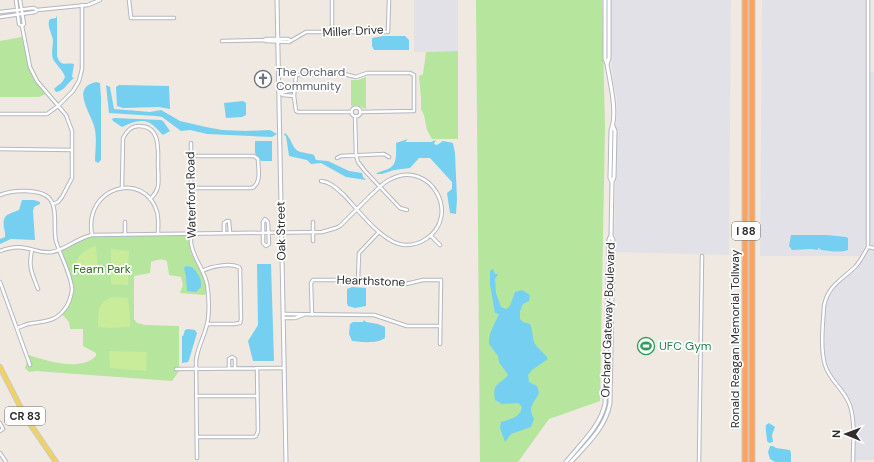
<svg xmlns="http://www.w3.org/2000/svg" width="874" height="462" font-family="'DM Sans',sans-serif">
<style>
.industrial{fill:#e3e1e8}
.green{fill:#b6e59e}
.pitch{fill:#c9ec9a}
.water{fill:#75cff0}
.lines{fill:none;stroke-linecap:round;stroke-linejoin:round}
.stream{stroke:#75cff0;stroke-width:1}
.minor-casing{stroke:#b4b7c1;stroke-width:4.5}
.tertiary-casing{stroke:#b4b7c1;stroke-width:5}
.primary-casing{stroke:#c9c9c9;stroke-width:6}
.motorway-casing{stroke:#c9c9c9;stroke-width:7}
.minor{stroke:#fff;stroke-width:2.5}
.tertiary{stroke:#fff;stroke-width:3}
.primary{stroke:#f2d163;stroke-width:4}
.motorway{stroke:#ffa35c;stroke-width:5}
.labels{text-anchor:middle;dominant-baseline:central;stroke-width:3.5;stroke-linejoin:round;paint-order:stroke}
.shield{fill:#fff;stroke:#6d6d6d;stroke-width:1}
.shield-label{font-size:11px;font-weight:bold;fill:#2e2e2e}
.street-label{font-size:12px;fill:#2e2e2e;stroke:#fff}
.worship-label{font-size:12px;fill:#5b616d;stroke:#fff;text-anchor:start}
.park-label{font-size:12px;fill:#2c6e1b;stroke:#fff}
.leisure-label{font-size:12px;fill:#27864d;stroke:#fff;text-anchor:start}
</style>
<rect width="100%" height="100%" fill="#efe9e1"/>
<path class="industrial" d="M414 0H458V51L414 52Z
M611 0H731L729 255 614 252 617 99 613 80 611 58Z
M762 0H866L867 240 861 256H760Z
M870 72H874V460H855V415L852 402 829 369 825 357V309L828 297 835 286 861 263 869 249 870 242Z"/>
<path class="green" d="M476 0H602L605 128 600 401 549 419 518 462H480Z
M22 37 27 59 34 78 46 94 39 97H0V41Z
M458 51V139H432L427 130 424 115 421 109V98L419 76 423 74 426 52Z
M366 77V109L357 105 351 106V80H358Z
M111 235 189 236C190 241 189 247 191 252 196 266 210 281 205 295L180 293 183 285 181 277 169 275 167 261C160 258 157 260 151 262L150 273 134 276V320H135L137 323 145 325 179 326V371L172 381 36 371 29 372 25 368 29 355C47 361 80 372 96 356V353L83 346V329H70L69 322 62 314 72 295 70 280 60 251 69 245 89 236Z"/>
<path class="pitch" d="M96 246 98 271 90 272 75 271C75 257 83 250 96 246Z
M111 249 129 251 128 285 111 284Z
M112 297 128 298 130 316V327L110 328 98 327C99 312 96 303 112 297Z
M109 351 147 352 146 371 110 368Z"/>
<path class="water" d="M57 15V56C61 68 66 62 74 64L72 77 74 78C67 83 65 91 56 92L54 89C58 84 62 85 65 77 63 70 57 66 53 59 51 53 53 46 53 40 52 33 46 25 50 19L56 18Z
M383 36H405L409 40V50H374L372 46V38Z
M96 82 100 83 101 98V160L98 163 95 161C95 151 97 140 95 130 93 115 69 88 96 82Z
M106 85 110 87 114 109 150 112 161 110 180 121 206 127 222 130 246 131 270 130 277 134 272 137 207 134 190 130 181 131 162 117 156 116 109 113Z
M119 85 169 86 170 109 159 107 123 108 117 106 116 87Z
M243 101 246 103V115L242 117 226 118 224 103Z
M114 118 161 120 163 121 170 131 163 135C160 133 159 130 156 128 146 117 134 121 122 127L113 121 112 119Z
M285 133C292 139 292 148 298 151 302 153 309 153 314 155L316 160 328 161 349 171 362 173 363 177 366 180 346 177 321 163 311 164 307 160 289 156 286 136 284 135Z
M408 139 405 142H431L436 140 434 144 437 145 443 141 453 143 455 153 457 199 456 214 450 213 447 193 452 189V182L430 158H419L410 168 394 170 382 174H376C380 171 383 171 388 169 398 165 396 153 396 143Z
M255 141H272V161H261L255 153Z
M22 200H34L40 202V204L34 207 33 211 35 240 11 239 0 244V239L5 237C6 230 0 221 7 215 10 213 15 212 19 210Z
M791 235H827L846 237 848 238V250C840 253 830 251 821 250L820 249 818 248V250L811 249 792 250 789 246Z
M257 264H271L274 361H253L248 341 258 325Z
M186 266 192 267C198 273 202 279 201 287L196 292 187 291V290L186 277 184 268Z
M493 269 495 274H498L495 279 496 293 501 307 506 309 510 306 515 292 522 290 530 295 529 301 523 304 520 311V319L523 322 530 324C533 330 532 338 535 344 539 350 545 353 548 359L532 370 528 375 529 382 537 386 539 393C534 404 527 406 534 419L531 427 511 434 505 442 500 428 501 422C510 419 520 418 522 407L518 403 502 404 495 400C492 382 499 386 508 375L499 362 498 356 489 344C488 333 495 324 499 314L495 313 490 285V271Z
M352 287 366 288V306L355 308 348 306 347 303V289Z
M364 320 366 322 378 324 385 327V338C377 344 361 342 352 341L349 334 350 324 353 322H363Z
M188 329 195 330 197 333 189 360 188 362 182 363V336H183L185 330Z
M769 423 775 427 772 435 773 442 769 443 767 441C767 436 765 429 766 425Z
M770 446H773L776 448 790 450 791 453V462H775L770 459 768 452Z"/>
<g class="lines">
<path class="stream" d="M130 111 140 112"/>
<g class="minor-casing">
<path id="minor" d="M16 0 19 24 22 26
M20 0 24 24 22 26 30 67 37 81 66 115 72 131V178L62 197 58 202 53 204
M129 0 131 18H174
M0 12 34 8 37 10
M0 17 35 12 37 10 88 5 100 0
M332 33V0
M264 40 266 39H288L290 40
M222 41 264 40 266 41 289 42 306 32H388L389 0
M279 93 294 90
M279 93 283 95 294 96
M351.5 112a4.5 4.5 0 1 1 9 0a4.5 4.5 0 1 1-9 0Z
M351 112H298L296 111 294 96 296 75 344 74 356 77 367 73H410L414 75V111L360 112
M0 114H47L58 106 73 91 79 81 82 69V5
M355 116 356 155 358 162 365 171 400 208 407 210
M191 143V243C193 258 204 269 207 284 209 295 210 317 206 328 203 339 197 349 196 361L197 458
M0 149 72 150
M191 156H254L258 159C258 168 262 183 252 188H191
M337 158 341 156 384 154 389 157
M122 188 123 138C127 131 131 126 139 126 161 126 158 150 158 165 158 172 159 180 158 186 157 192 154 195 150 199
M0 195C11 190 41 188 50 199 58 210 53 228 56 241 60 255 72 276 72 290 71 298 69 304 64 310 54 323 42 321 28 324 24 325 21 327 17 328
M265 219 268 222 269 244 266 246 263 243V222Z
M125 222V234
M224 233V223L227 221H229L230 233
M92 235C83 186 145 170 157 212 159 219 158 227 158 234
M431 236 440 245
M313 241V222
M868 247 874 248
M32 250C28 267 32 273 38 289
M0 251C8 248 16 246 25 248 34 249 42 254 52 252 65 250 77 238 92 235L322 232 336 228 340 226C350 216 360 206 370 196 377 190 383 182 391 179 430 159 462 215 426 239 420 243 413 245 406 245 384 245 359 211 344 195 337 189 331 182 321 181
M202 271C212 266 229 263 239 267L240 269 241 320 240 323 234 324H207
M358 280 359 253 379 232
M0 282 30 365
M283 314 374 315 407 326H440
M312 315 311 283 313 280H379L395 284H406L423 280H441L440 344
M283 318H295L303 315
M229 368V359L232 357 235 359V368
M176 369 284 368
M196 396H257
M0 423 3 429 0 431
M197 437H254L256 436 258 431 257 368
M0 453 6 462
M699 462 702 256
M853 462C853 444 856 416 848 401 842 388 829 379 825 365 820 348 823 324 824 306 828 285 842 280 856 266 861 260 864 254 868 247V0"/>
</g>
<g class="tertiary-casing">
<path id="tertiary" d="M277 0 286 462
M605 0V59L607 64C610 83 618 113 611 130L610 178 612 182
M607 64 609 58V0
M566 462C580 444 600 427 605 404L609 239 611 236
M571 462C587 444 606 427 610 403L613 240 611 236 612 182 614 177 615 131 613 126"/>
</g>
<g class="primary-casing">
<path id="primary" d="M0 367 26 418 56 462"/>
</g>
<g class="motorway-casing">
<path id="motorway" d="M745 0V462
M752 0V462"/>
</g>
<use href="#minor" class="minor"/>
<use href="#tertiary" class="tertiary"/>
<use href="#primary" class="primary"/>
<use href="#motorway" class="motorway"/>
</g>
<defs>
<g id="church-ring" transform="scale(0.9)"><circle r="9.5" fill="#fff" stroke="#6b7280" stroke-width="1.5"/><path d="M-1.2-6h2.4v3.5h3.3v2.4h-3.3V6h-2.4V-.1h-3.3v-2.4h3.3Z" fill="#6b7280"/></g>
<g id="stadium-ring" transform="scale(0.9)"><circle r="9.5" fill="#fff" stroke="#2e9e5b" stroke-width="1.5"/><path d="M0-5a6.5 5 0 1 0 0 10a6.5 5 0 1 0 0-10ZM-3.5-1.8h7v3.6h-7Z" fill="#2e9e5b"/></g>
</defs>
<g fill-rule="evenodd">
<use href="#church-ring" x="263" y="79"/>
<use href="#stadium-ring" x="646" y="346"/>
</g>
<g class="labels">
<g class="shield">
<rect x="732" y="222" width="28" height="18" rx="3"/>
<rect x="5" y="407" width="40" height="18" rx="3"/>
</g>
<g class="shield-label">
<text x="746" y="231">I 88</text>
<text x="25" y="416">CR 83</text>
</g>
<g class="street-label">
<text transform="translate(353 31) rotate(-3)">Miller Drive</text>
<text transform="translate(191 195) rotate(-91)">Waterford Road</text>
<text transform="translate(281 231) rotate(-91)">Oak Street</text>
<text transform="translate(371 281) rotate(2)">Hearthstone</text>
<text transform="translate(608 320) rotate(-88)">Orchard Gateway Boulevard</text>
<text transform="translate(735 339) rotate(-90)">Ronald Reagan Memorial Tollway</text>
</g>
<g class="worship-label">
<text x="276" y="72">The Orchard<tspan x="276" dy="14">Community</tspan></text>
</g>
<g class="park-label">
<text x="102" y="269">Fearn Park</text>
</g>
<g class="leisure-label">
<text x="659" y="346">UFC Gym</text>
</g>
</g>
<g transform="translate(846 434) rotate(271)" stroke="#ffffff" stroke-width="3" paint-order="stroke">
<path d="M0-3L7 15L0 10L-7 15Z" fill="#2e2e2e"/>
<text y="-6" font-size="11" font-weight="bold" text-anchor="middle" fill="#2e2e2e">N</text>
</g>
</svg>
